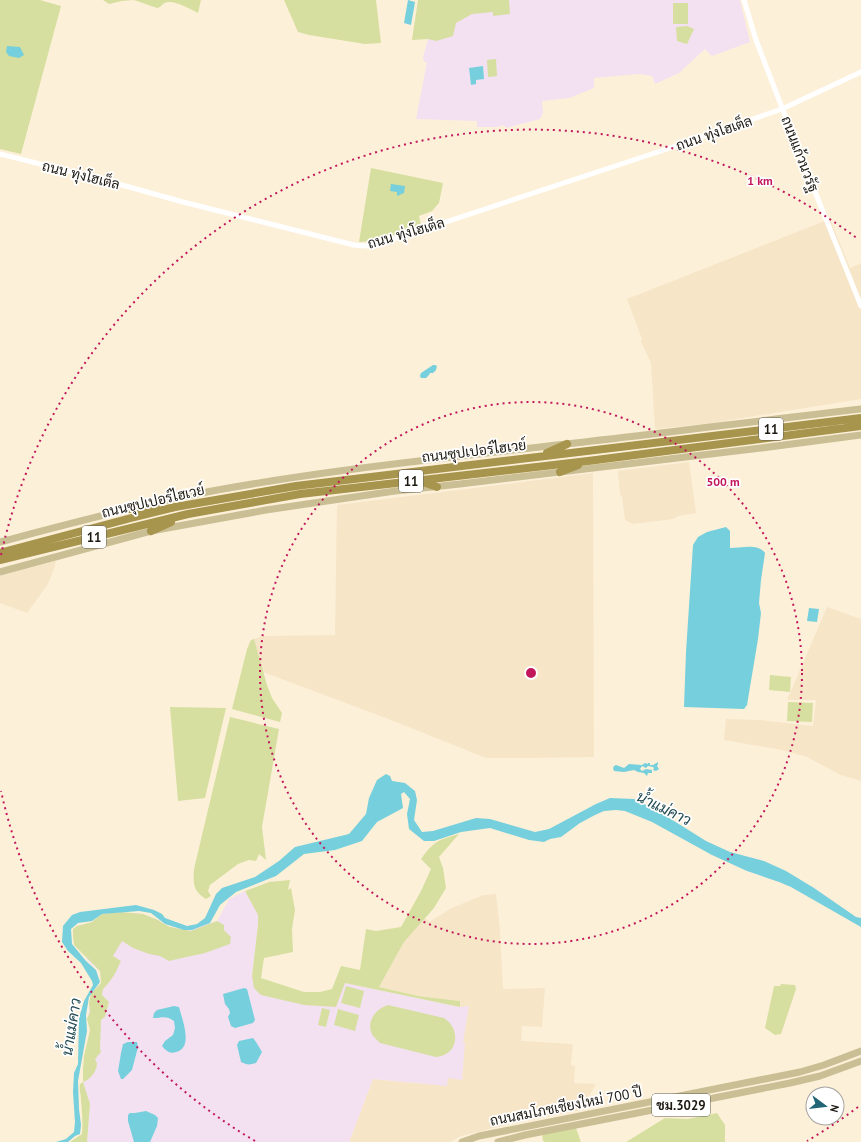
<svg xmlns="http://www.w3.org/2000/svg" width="861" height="1142" font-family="'PT Sans',Sarabun,sans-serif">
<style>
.built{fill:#f6e5c7}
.education{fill:#f3e1f2}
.green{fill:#d6df9f}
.water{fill:#75cfdc}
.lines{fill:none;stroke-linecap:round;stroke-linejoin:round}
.minor{stroke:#fff;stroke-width:5}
.major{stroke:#cabf94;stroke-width:7}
.highway{stroke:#a7944d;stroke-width:8}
.ring{fill:none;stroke:#c2185b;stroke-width:2;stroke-dasharray:2 4}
.labels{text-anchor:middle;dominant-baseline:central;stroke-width:3.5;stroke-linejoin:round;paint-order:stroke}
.shield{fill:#fff;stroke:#615e58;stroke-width:1}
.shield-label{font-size:13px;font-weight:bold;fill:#1d1911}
.street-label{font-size:14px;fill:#1d1911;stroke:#fff}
.water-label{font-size:15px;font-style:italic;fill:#234d53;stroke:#fff}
.centre{fill:#c2185b;stroke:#fff;stroke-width:2}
.ring-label{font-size:12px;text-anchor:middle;font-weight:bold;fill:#c2185b;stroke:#fff;stroke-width:3.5;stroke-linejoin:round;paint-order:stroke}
</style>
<rect width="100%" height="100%" fill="#fdf0d9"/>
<path class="built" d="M830 219 850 268 861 263V399L712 423 655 429 651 363 641 342 642 339 627 299Z
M689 462 696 513 679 516 673 519 633 524 625 520 622 496 620 495 618 471Z
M593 473 594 757 523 758H486L386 718 263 672 254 639 262 636 335 635 337 505Z
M56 561 54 569 48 584 27 613 0 603V576Z
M827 607 861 619V781L841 775 807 757 782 750 724 740 726 719 760 720 813 726 816 700H787Z
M496 894 500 930 503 989 545 988 542 1027 522 1026 521 1041 573 1044 571 1065 575 1066 574 1083 596 1084 581 1110 506 1125 461 1136 450 1142H349L373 1079 425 1084 447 1085 448 1078 464 1043H463L460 1001 418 996 379 987 404 942 425 918 429 922 452 908 483 895Z"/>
<path class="education" d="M494 0H740L750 42 712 56 705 49 679 73 655 84 652 76 639 74 594 78V88L569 98 542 101 543 113 540 119 506 128 504 125 497 127H477V121L416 119 427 62H424L423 57 428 39Z
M245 891 258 914V925L252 976 304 1005 345 983 460 1007 469 1006 463 1043H465L462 1080 448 1078 447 1086 373 1079 349 1142H87L90 1104 83 1082V1069L90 1030 88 1019 91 994 101 983 100 971 90 963 82 952 77 926 92 922 102 914 121 912 143 914 158 920 164 924 170 927 188 930 217 921 229 899Z"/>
<path class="green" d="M0 0H40L61 6 21 154 0 149Z
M103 0H201L198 13C191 9 176 1 168 2 165 2 162 5 160 7L157 8 134 0 122 1 109 4Z
M284 0H376L381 43 365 44 309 35 298 32Z
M418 0H509L510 14 493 16V12L472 14 456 23 453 36 436 41 428 39 412 40Z
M673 3H688V24H673Z
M687 26 694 29 687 44 677 41 676 27Z
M496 59 497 76 488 77 487 60Z
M371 168 443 183 439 203 432 211 419 216 421 225 418 226C399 233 379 242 359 242Z
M254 639 267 685 272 698 282 713 280 722 232 709 247 649 251 640Z
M770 675 791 677 790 692 769 690Z
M788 702 813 703 812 722 787 721Z
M170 707 226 708 205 798 178 801Z
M230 717 279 729 262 827 266 860 259 854 256 861 249 860 238 864 210 885 208 891 211 896 206 899C193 891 193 884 194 869Z
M459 834 439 857 443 868 446 888 434 908 404 942 379 987 418 996 460 1001V1007L345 983 336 1007 304 1005 261 995 254 988 252 976 258 925V915L245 891 269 882 290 880 288 890 291 888 295 910 292 929 293 952 264 958 261 978 304 992H320L332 989 341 966 360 970 366 929 376 931 401 927 421 891 431 869 421 859C434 841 438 840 459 834Z
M121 912 143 914 158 920 164 924 170 927 191 931 217 921 224 925V930L231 937 230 944 205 953 182 958 169 961 160 956 149 954 133 948 122 941 113 956 121 961C118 967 115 975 110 981 106 987 103 986 102 995L109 1002 105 1017 101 1020 100 1049 101 1052 95 1059 97 1063C97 1071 91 1079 83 1082L90 1104 87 1142H70L82 1134C83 1122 82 1111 81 1100 81 1094 79 1090 80 1084L83 1082V1069L84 1056 90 1030 87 1019 90 1012 89 1003 91 994 101 983 100 971 74 945 73 937V929L77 926 92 922 102 914Z
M781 984 795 985 796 989 781 1034 775 1035 765 1028 774 986H780Z
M346 986 364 991 360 1008 341 1003Z
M388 1005 444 1018C461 1029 459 1055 436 1057L380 1043C378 1041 375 1038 373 1036 365 1023 375 1009 388 1005Z
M322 1008 330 1010 326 1027 318 1025Z
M338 1009 359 1015 355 1031 334 1025Z
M717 1113 725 1125V1142H626L665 1118 688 1119Z
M576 1128 581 1142H545L543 1141 542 1134Z"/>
<path class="water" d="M408 0 415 2 411 25 404 23Z
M7 46 20 47 24 55 19 58 9 56 6 52Z
M483 66 484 79 476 80V84L471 85 469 68Z
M391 184 405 186 404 193 397 196V192L390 191Z
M433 365H435L437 366 436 370 433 373H430L429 375 426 378H421L420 376 421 373Z
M726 527 730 531V548C741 548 758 543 765 553L761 580 759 603 761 613 758 639 747 705 744 709 684 707 686 652 693 545 698 537 707 532Z
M809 608 819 609 817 622 807 621Z
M658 762V764L657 766 659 769 656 771 653 770 654 768 653 767 648 766 646 768 642 766 640 769 642 771 646 769 652 770V773H648L647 776 644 773 638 772 634 770 624 772 614 771 613 768 614 766 616 765 624 768 629 764 642 765 645 763 648 764V763H650V765H653Z
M386 774 390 776 392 781 405 783 415 791 417 800 414 820 422 832 433 831 476 818 490 819 535 832 549 829 596 804 610 798 634 799 658 811 706 841 730 852 764 861 786 871 814 888 856 917 861 918V927L791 887 779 882 747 871 712 855 652 822 625 811 616 810 604 811 595 815 580 823 561 837 550 839 544 842 529 840 490 828 461 832 434 841H424L409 829 407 814 410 799 404 792 401 794 403 808 377 822 362 841 335 850 304 854 276 876 236 892 220 905 210 923 192 930H184L165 924 151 913 139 911 102 914 92 921 78 923 71 929 72 944 86 961 96 970 100 982 89 997 86 1015 87 1031 78 1081 79 1109 81 1125 80 1134 75 1136 68 1142H56L66 1139 74 1132 75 1122 73 1092 74 1073 78 1064 79 1018 84 1001 93 985 92 981 81 963 68 951 62 942 63 926 72 915 80 912 136 905 154 910 162 914 165 918 187 926 197 924 205 918 216 894 222 888 255 877 279 861 295 847 349 834 366 814 369 798 377 780Z
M244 988 247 989 255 1020 253 1023 235 1028 231 1026 228 1017 230 1013 229 1009 225 1004 223 994Z
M174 1006 179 1007C182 1019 194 1048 176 1052 170 1054 166 1051 162 1046L165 1041 173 1035 175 1028 174 1021C166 1015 162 1018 153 1018L154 1013 157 1010Z
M253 1038 256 1042 262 1052 256 1063C249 1065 247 1065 241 1062L237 1045 239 1041Z
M128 1042H137L138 1047 132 1070 123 1079H121L118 1071 121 1053 123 1044Z
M146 1111 155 1115 158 1118 157 1126 150 1142H134L128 1121V1115L130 1113H135Z"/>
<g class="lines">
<path class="minor" d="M744 0 756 40 801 157 861 306
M0 154 104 180 183 202 354 245 366 246 379 244 667 149 782 109 861 72"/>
<path class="major" d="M0 542C64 525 127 508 191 495 309 472 428 460 548 446 652 435 756 421 861 409
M0 572 151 531 266 510 395 491 460 484 761 448 861 435
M462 1142 479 1136 800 1072 824 1065 861 1051
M498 1142 525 1135 790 1083 820 1076 861 1061"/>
<path class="highway" d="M547 453 567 444
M560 472 578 465
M420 481 437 487
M128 509 156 508
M151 531 171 522
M0 553 131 518 175 507 296 486 861 418
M0 560 188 514 300 494 588 461 861 426"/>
</g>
<g class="ring">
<circle cx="531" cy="673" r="271"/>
<path d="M858 1107A543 543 0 0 1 807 1141M255 1141A543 543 0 0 1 1 791M1 555A543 543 0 0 1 858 239"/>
</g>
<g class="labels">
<g class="shield">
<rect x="759" y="418" width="24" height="22" rx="3"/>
<rect x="399" y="470" width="24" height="22" rx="3"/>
<rect x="82" y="526" width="24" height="22" rx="3"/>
<rect x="652" y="1094" width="58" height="22" rx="3"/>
</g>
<g class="shield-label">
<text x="771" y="429">11</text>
<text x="411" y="481">11</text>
<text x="94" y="537">11</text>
<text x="681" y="1105">ชม.3029</text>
</g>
<g class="street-label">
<text transform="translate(714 133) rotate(-19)">ถนน ทุ่งโฮเต็ล</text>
<text transform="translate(800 154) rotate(69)">ถนนแก้วนวรัฐ</text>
<text transform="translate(81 175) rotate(14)">ถนน ทุ่งโฮเต็ล</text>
<text transform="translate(406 233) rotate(-16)">ถนน ทุ่งโฮเต็ล</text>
<text transform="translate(474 451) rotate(-7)">ถนนซุปเปอร์ไฮเวย์</text>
<text transform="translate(153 501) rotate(-13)">ถนนซุปเปอร์ไฮเวย์</text>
<text transform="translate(566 1106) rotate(-11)">ถนนสมโภชเชียงใหม่ 700 ปี</text>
</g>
<g class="water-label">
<text transform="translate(664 808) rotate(26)">น้ำแม่คาว</text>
<text transform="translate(71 1027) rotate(-81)">น้ำแม่คาว</text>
</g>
</g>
<circle cx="531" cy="673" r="6" class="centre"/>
<g class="ring-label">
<text x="760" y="185">1 km</text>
<text x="723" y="486">500 m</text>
</g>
<g transform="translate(825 1106) rotate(105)"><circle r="19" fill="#ffffff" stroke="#a5a3a0"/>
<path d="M0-3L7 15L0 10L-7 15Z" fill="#216577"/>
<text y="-6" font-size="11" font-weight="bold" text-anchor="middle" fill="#1d1911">N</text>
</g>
</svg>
